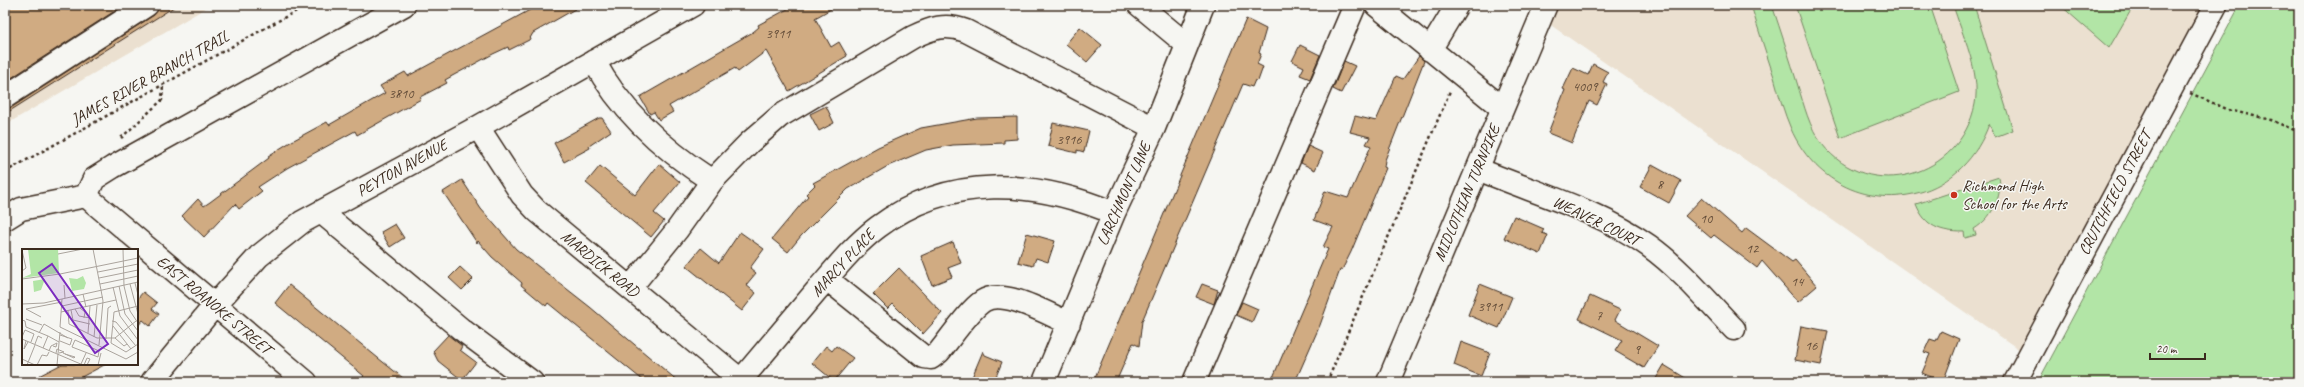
<svg xmlns="http://www.w3.org/2000/svg" width="2304" height="387" font-family="Caveat,sans-serif">
<style>
.built{fill:#ebe0d0}
.green{fill:#b2e5a6;stroke:#768862}
.building{fill:#d0ab82;stroke:#3b2a1e}
.lines{fill:none;stroke-linecap:round;stroke-linejoin:round}
.minor-casing{stroke:#3b2a1e;stroke-width:25}
.major-casing{stroke:#3b2a1e;stroke-width:25}
.path{stroke:#3b2a1e;stroke-width:2.5;stroke-dasharray:3 3;stroke-linecap:butt}
.minor{stroke:#f6f6f2;stroke-width:22}
.major{stroke:#f6f6f2;stroke-width:22}
.poi-dot{fill:#c8321e;stroke:#f6f6f2;stroke-width:1.5}
.labels{text-anchor:middle;dominant-baseline:central;stroke-width:3;stroke-linejoin:round;paint-order:stroke}
.number-label{font-size:14px;fill:#604a37}
.street-label{font-size:16px;fill:#3b2a1e;stroke:#f6f6f2}
.poi-label{font-size:16px;fill:#3b2a1e;stroke:#f6f6f2;text-anchor:start}
.inset-road{fill:none;stroke:#aba49d;stroke-width:1}
.view{fill:#7b2cbf;fill-opacity:0.15;stroke:#7b2cbf;stroke-width:2}
.inset-edge{fill:none;stroke:#3b2a1e;stroke-width:2}
</style>
<rect width="100%" height="100%" fill="#f6f6f2"/>
<filter id="ink" filterUnits="userSpaceOnUse"><feTurbulence type="fractalNoise" baseFrequency=".025" numOctaves="2"/><feDisplacementMap in="SourceGraphic" scale="8" xChannelSelector="R" yChannelSelector="G"/><feConvolveMatrix kernelMatrix="1 2 1 2 8 2 1 2 1" color-interpolation-filters="sRGB"/></filter>
<g filter="url(#ink)">
<path class="built" d="M5 5H211L5 125Z
M1544 5H2215L2027 355 1539 17Z"/>
<path class="green" d="M1751 5H1772C1781 32 1790 59 1798 86 1804 105 1809 127 1822 144 1869 204 1961 177 1975 104 1981 72 1962 35 1953 5H1974L2013 130 1995 137 1989 124C1978 156 1951 185 1917 193 1864 207 1813 179 1791 129 1784 113 1779 95 1774 77 1766 53 1758 29 1751 5Z
M1795 5H1930L1959 92 1840 138Z
M2060 5H2134L2109 48Z
M2240 5H2299V382H2038Z
M1999 177C2003 197 1991 219 1974 229L1976 235 1965 238 1964 232C1941 232 1925 227 1916 204Z"/>
<path class="building" d="M5 5H124L5 82Z
M159 5H177L5 114V109L12 107 154 15Z
M539 5H582L533 33 529 40 509 50 508 47 493 54 454 75 445 80 447 83 420 97 421 99 357 135 355 131 287 168 258 187 262 191 239 209 235 204 204 237 182 216 198 199 204 206 210 202 269 158 268 156 292 141 327 122 329 125 385 93 380 86 405 72 408 76Z
M795 5H838L815 18 831 47 839 42 847 56 789 91 766 51 738 72 735 68 669 106 673 112 659 120 654 112 650 114 640 97 753 32 759 27 758 25Z
M1246 19 1266 29 1259 53 1261 54 1257 64 1263 67 1258 81 1255 80 1252 87 1243 84 1142 321 1139 346 1133 343 1116 382H1093Z
M1080 27 1102 45 1087 62 1066 44Z
M1300 45 1320 55 1310 79 1300 75 1304 67 1292 61Z
M1419 56 1424 61 1385 160 1384 167 1386 168 1351 252 1342 270H1340L1320 325 1295 382H1271L1328 249 1323 247 1333 227 1314 220 1325 191 1348 198 1371 146 1366 144 1370 137 1350 132 1355 116 1376 121 1396 76 1403 79Z
M1344 61 1355 66 1341 93 1333 89Z
M1593 64 1608 72 1603 82 1607 84 1597 105 1589 101 1572 143 1548 133 1565 90 1563 89 1573 68 1588 75Z
M826 106 834 123 819 131 810 114Z
M1017 117V139L1004 140V143L953 145 926 150 888 166 848 189 801 236 788 252 772 239 808 196 806 194 815 185 813 183 878 147 921 128 977 118Z
M599 118H602L611 131 589 146 590 148 564 162 554 143Z
M1053 123 1089 131 1084 152 1077 150V153L1048 146Z
M1308 146 1323 153 1315 170 1301 163Z
M659 164 680 182 654 213 664 221 651 237 586 183 600 166 635 195Z
M1652 165 1681 181 1669 203 1640 187Z
M462 180 481 209 516 249 590 307 679 382H645L548 303 546 306 521 285 522 283 492 257 478 241 477 243 443 192Z
M1702 198 1742 233 1746 228 1792 262 1795 260 1817 286 1798 302 1762 261 1757 268 1714 235 1711 238 1685 216Z
M1514 216 1544 229 1542 233 1548 235 1540 254 1504 238Z
M395 224 404 238 390 247 381 232Z
M740 232 764 249 750 268 756 273 746 285 756 293 742 311 686 266 701 248 719 263Z
M1027 233 1055 241 1048 262 1036 258 1033 266 1018 262Z
M953 242 961 263 948 268 952 277 932 285 921 256Z
M460 267 473 279 462 290 449 278Z
M899 268 942 313 923 334 893 304 888 309 873 294Z
M1202 284 1218 290 1214 304 1196 297Z
M1480 284 1512 297 1499 328 1468 315Z
M289 285 378 358 408 382H358L364 376 275 303Z
M143 292 157 303 152 309 159 314 150 326 143 320 137 327V297L138 298Z
M1590 296 1620 310 1615 320 1658 346 1644 368 1615 351 1622 340 1579 319Z
M1242 302 1258 309 1252 322 1236 315Z
M1801 326 1828 331 1821 365 1795 360Z
M1941 331 1959 339 1943 382 1922 373 1930 354 1924 352 1930 339 1936 341Z
M448 335 462 346 460 350 476 362 462 380 438 361 433 351Z
M1461 342 1490 353 1481 376 1454 365Z
M826 346 832 351 836 346 853 358 834 381 812 363Z
M983 351 985 355 1002 362 995 379 996 382H970Z
M62 364H106L72 382H27Z
M1664 365 1692 382H1654Z"/>
<g class="lines">
<g class="minor-casing">
<path id="minor" d="M1139 5 1186 44
M1376 5 1502 108
M1430 50 1457 5
M594 61C621 112 664 150 712 181
M5 97 147 5
M478 127 522 195 537 211 743 382
M1478 169C1534 193 1599 210 1649 246 1681 269 1707 301 1734 329
M86 196 94 179 113 167 404 5
M86 196 306 382
M321 212 461 329 532 382
M5 219 21 209 86 196
M827 279 924 357 931 358 939 352C950 339 969 310 983 301 1004 288 1047 314 1069 323
M630 288 677 230 712 181 749 143 780 116 913 37C932 28 945 23 966 31L1154 128
M741 380C766 350 792 320 817 290 836 268 855 244 878 227 950 173 1035 180 1114 213
M152 382 214 306 259 256 302 222 478 127 693 5
M1044 382 1114 213 1154 128 1203 5
M1194 382 1355 5
M2015 382 2216 5"/>
</g>
<g class="major-casing">
<path id="major" d="M1388 382 1546 5"/>
</g>
<path class="path" d="M2190 93 2229 110 2271 120 2299 132
M121 138 162 100 163 85
M5 172 307 5
M700 382 705 376
M1327 382 1450 91"/>
<use href="#minor" class="minor"/>
<use href="#major" class="major"/>
</g>
</g>
<circle class="poi-dot" cx="1954" cy="195" r="4"/>
<g class="labels">
<g class="number-label">
<text x="778" y="33">3911</text>
<text x="1585" y="86">4009</text>
<text x="401" y="93">3810</text>
<text x="1069" y="139">3916</text>
<text x="1660" y="184">8</text>
<text x="1706" y="218">10</text>
<text x="1752" y="248">12</text>
<text x="1797" y="281">14</text>
<text x="1490" y="306">3911</text>
<text x="1599" y="315">7</text>
<text x="1811" y="345">16</text>
<text x="1637" y="349">9</text>
</g>
<g class="street-label">
<text transform="translate(150 78) rotate(-29)">JAMES RIVER BRANCH TRAIL</text>
<text transform="translate(402 168) rotate(-29)">PEYTON AVENUE</text>
<text transform="translate(1467 193) rotate(-67)">MIDLOTHIAN TURNPIKE</text>
<text transform="translate(2115 193) rotate(-62)">CRUTCHFIELD STREET</text>
<text transform="translate(1124 194) rotate(-66)">LARCHMONT LANE</text>
<text transform="translate(1596 221) rotate(26)">WEAVER COURT</text>
<text transform="translate(843 263) rotate(-47)">MARCY PLACE</text>
<text transform="translate(600 264) rotate(39)">MARDICK ROAD</text>
<text transform="translate(214 305) rotate(40)">EAST ROANOKE STREET</text>
</g>
<g class="poi-label">
<text x="1962" y="186">Richmond High<tspan x="1962" dy="18">School for the Arts</tspan></text>
</g>
</g>
<g transform="translate(22 249)">
<rect width="116" height="116" fill="#f6f6f2"/>
<path d="M6 0H36L37 24 0 29 9 25ZM61 27 64 34 62 40 50 42 47 29 55 30ZM23 30 19 41 12 43 11 32Z" fill="#b2e5a6"/>
<path class="inset-road" d="M71 0 79 41M101 0 102 37 108 62 116 74M0 1 4 19 0 22M36 5 61 0M76 23 116 15M77 29 116 21M0 30 38 25 116 9M102 30 116 27M113 34 116 46M78 35 102 30M108 35 116 65M42 36 43 49M97 37 103 65 116 82M91 38 98 67 116 91M61 45 64 58M40 50 38 78 104 110 116 103M0 55 22 54 116 33M40 57 81 48M116 57 92 63 89 94 104 103 116 95M58 59 63 63 62 69M53 60 57 67 68 69M49 61 51 71 68 75M46 62 47 75 75 89H93L114 72M39 63 94 51M19 68 4 60 40 53M4 70 20 76M0 71 3 72 4 78 26 87 21 99M90 72 94 73 114 97M91 77 109 100M17 84 22 75 46 89M66 84 68 57M26 87 37 93M0 88 3 81 12 85 9 93M72 88 75 56M93 89 102 97 105 95M0 90 61 116M84 90 86 59 89 57M53 91 77 102 76 108 50 98ZM4 92 2 100 6 93M38 92 48 96 50 90 38 86M13 95 16 87 20 89M77 96 81 52 79 41M27 102 29 97 35 94 34 98 31 97M34 104 35 100 42 103 37 104M41 104 52 109 53 108 43 105M0 110 13 116M59 115 64 104M5 116 13 96M15 116 20 106 25 107 27 103M35 116 38 83M62 116 65 109 68 110 65 116M76 116 79 104"/>
<path class="view" d="M30 15 86 95 73 104 17 24Z"/>
<rect width="116" height="116" class="inset-edge"/>
</g>
<rect width="2304" height="387" fill="none" stroke="#f6f6f2" stroke-width="20"/>
<rect x="10" y="10" width="2284" height="367" fill="none" stroke="#3b2a1e" stroke-width="1.5" filter="url(#ink)"/>
<path d="M2150 353v6h55v-6" fill="none" stroke="#3b2a1e" stroke-width="2"/>
<text x="2156" y="353" font-size="12" fill="#3b2a1e" stroke="#f6f6f2" stroke-width="3" paint-order="stroke">20 m</text>
</svg>
